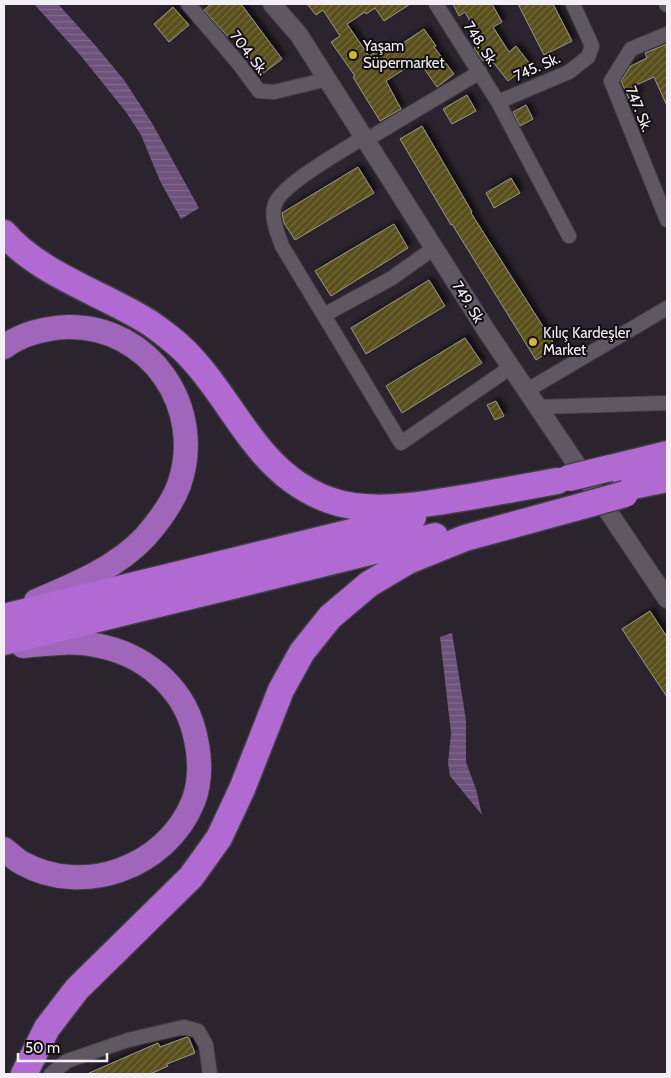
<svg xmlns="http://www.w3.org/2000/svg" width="671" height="1078" font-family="Cabin,sans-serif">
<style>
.water{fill:url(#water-rules)}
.building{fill:url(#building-hatch);stroke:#999789;filter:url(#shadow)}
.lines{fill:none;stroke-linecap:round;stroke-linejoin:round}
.minor-casing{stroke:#443f47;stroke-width:16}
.tertiary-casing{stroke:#443f47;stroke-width:20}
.trunk-casing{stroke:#443f47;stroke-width:26}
.motorway-casing{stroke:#443f47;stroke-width:29}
.minor{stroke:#5f5863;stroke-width:14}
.tertiary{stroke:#5f5863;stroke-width:18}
.trunk{stroke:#a066bb;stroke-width:24}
.motorway{stroke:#b16ad1;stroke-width:26}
.motorway-bridge-casing{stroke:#443f47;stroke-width:29;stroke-linecap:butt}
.motorway-bridge{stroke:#b16ad1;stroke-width:26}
.poi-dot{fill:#d0b736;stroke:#120f13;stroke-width:2}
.labels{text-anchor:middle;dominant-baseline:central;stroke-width:4;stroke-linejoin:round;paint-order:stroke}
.street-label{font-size:15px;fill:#f4eff6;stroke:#120f13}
.poi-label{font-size:15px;fill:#f4eff6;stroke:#120f13;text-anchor:start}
</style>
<defs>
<pattern id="water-rules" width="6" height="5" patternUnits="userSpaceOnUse" patternTransform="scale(1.25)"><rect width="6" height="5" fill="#6d527b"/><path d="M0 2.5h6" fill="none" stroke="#826b8e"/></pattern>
<pattern id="building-hatch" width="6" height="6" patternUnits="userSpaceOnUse" patternTransform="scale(1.25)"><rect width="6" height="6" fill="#5a501d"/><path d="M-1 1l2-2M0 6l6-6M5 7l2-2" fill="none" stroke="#726a3e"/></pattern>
<filter id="shadow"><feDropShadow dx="4" dy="-4" stdDeviation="2.5" flood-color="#0009"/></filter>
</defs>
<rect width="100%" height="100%" fill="#2b242e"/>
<path class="water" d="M34 4H58L95 45 124 80 152 123 199 208 181 219 160 181 141 135 126 112 81 56Z
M452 633 466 720V762L476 789 482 815 450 776 448 763 451 733 440 637Z"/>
<path class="building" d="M211 4H241L282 59 262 74 234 37 231 40 204 10Z
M307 4H410L384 21 375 8 366 14 365 12 347 24 369 56 387 45 391 51 424 29 436 46 434 47 454 74 437 87 418 60 386 81 401 109 380 121 353 77 355 76 331 42 340 36 323 10 316 15Z
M453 4H492L502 22 493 27 509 52 516 46 530 64 508 81 489 57 483 61 474 48 482 43 465 12 459 16Z
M518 4H553L572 41 544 55Z
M173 7 189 25 169 42 154 24Z
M667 44V106L654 77 634 86 639 97 630 101 621 81 631 66 647 58 645 53Z
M467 95 476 111 452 124 443 109Z
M526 105 533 119 520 126 513 112Z
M422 126 472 212 471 213 556 347 536 360 452 224 451 225 400 139Z
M358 167 374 193 295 240 284 223 282 213Z
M511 178 520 193 494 208 486 193Z
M394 224 408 248 331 296 315 271Z
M429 280 445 306 366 354 351 328Z
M465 338 482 363 402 413 386 386Z
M496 401 504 416 495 420 487 405Z
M650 611 667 637V697L622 629Z
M187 1037 189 1038 195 1053 167 1064 168 1066 150 1074H87L158 1043 160 1047Z"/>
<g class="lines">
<g class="minor-casing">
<path id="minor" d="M188 4 239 64 259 91 274 92 328 79
M436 4 498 102 569 236
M666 4 667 5
M667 34 631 49 611 81 667 220
M498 102 569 72 588 57 592 46 573 4
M364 137C344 150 282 184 275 204 270 217 278 234 282 246L401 443 511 367
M366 140 480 72
M324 315 392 278 434 248
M526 391 667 308
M537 407 667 403
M51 1074 67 1061 128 1040 184 1027 198 1031 206 1045 210 1074"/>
</g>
<g class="tertiary-casing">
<path id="tertiary" d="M272 4 299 35 488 333 667 599"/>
</g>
<g class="trunk-casing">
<path id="trunk" d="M4 347C23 333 45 328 68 327 150 326 206 408 179 485 172 504 159 521 146 536 118 567 74 585 36 601
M4 849C9 853 15 859 22 863 83 897 166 868 193 802 202 779 200 754 194 731 182 685 142 653 95 645 71 640 46 644 23 646"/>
</g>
<g class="motorway-casing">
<path id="motorway" d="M4 233C38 273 101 293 145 320 154 325 162 332 170 338 205 365 228 409 255 443 275 469 298 489 329 500 371 516 432 503 475 496 503 491 530 486 557 481
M610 468 667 454
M623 488 667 479
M4 617 413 517
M4 642 435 536
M24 1074 47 1028 77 989 191 877 219 838 242 789 281 690 302 652 330 617 369 584 408 561 465 538 582 506"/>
</g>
<use href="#minor" class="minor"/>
<use href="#tertiary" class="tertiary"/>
<use href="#trunk" class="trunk"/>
<use href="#motorway" class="motorway"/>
<g class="motorway-bridge-casing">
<path id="motorway-bridge" d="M569 478 610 468
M582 506 625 494"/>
</g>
<use href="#motorway-bridge" class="motorway-bridge"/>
</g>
<g class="poi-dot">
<circle cx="353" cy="55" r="5"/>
<circle cx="533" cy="342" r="5"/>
</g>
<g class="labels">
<g class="street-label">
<text transform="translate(481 44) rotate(57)">748. Sk.</text>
<text transform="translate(249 53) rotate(52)">704. Sk.</text>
<text transform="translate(537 67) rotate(-24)">745. Sk.</text>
<text transform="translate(639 109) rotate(68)">747. Sk.</text>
<text transform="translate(468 302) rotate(58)">749. Sk</text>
</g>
<g class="poi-label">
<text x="363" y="46">Yaşam<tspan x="363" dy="17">Süpermarket</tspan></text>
<text x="543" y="333">Kılıç Kardeşler<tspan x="543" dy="17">Market</tspan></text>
</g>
</g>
<rect width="671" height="1078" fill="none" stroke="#f4eff6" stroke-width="10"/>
<path d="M18 1053v8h89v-8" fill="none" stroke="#f4eff6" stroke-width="2.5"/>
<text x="25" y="1053" font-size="15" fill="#f4eff6" stroke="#120f13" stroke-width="4" paint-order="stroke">50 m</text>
</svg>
